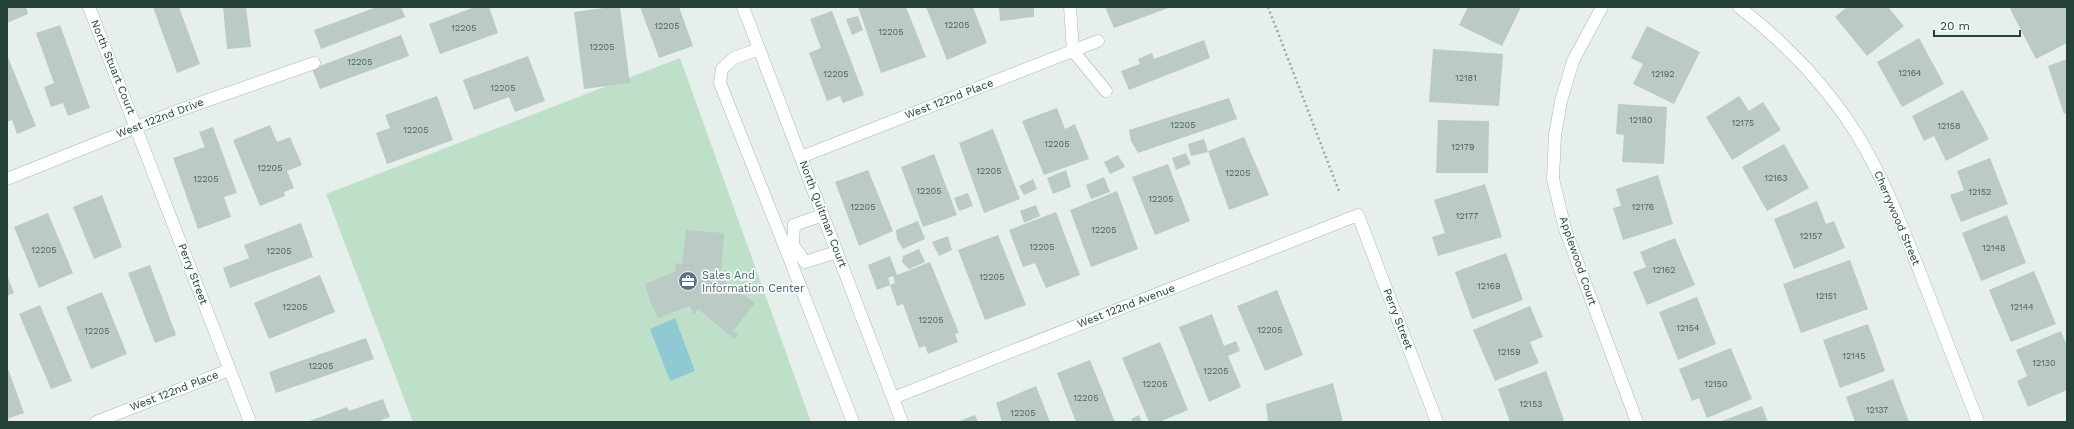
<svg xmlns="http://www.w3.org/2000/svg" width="2074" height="429" font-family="'Work Sans',sans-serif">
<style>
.green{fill:#bfe0c8}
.water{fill:#8ec9d4}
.building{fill:#bbcac4}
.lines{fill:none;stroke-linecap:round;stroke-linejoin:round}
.minor-casing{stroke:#a8b8b2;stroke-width:13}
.path{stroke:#86b3a5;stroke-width:2.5;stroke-dasharray:2 3;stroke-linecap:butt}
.minor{stroke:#fff;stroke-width:12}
.labels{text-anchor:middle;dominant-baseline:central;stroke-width:3.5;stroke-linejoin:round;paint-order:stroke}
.number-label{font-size:9px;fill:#4a645c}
.street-label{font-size:11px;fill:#24423a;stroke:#f7fbf9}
.service-label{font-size:11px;fill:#4e5e75;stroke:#f7fbf9;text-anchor:start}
</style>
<rect width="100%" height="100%" fill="#e6efeb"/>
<path class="green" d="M680 58 811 422H413L326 194Z"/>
<path class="water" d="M675 318 695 371 670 381 650 329Z"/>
<path class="building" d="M7 7H26L28 14 7 23Z
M153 7H179L200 64 177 73Z
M223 7H246L251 47 227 49Z
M377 7H401L405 17 321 49 314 30Z
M475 7H489L498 33 440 54 429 24Z
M611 7H620L630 83 584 89 574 12Z
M640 7H679L693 46 659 58Z
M858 7H906L926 57 881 73Z
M926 7H973L987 43 947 60Z
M999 7H1034V17L1000 21Z
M1105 7H1171L1114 28Z
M1468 7H1521L1502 46 1459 25Z
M1847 7H1888L1904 26 1867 56 1835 17Z
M2013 7H2067V43L2036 59 2010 9Z
M832 11 864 95 843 103 840 96 827 101 809 53 821 48 810 19Z
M858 16 863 30 852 35 846 19Z
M60 25 90 108 68 116 63 103 51 107 44 87 54 83 36 33Z
M1647 26 1700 52 1674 104 1633 84 1643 64 1631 58Z
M401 35 409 56 320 89 312 69Z
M1919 38 1944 84 1902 107 1877 62Z
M1204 40 1210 58 1129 90 1121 71 1140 64 1138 59 1152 53 1154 59Z
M1433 49 1503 54 1499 106 1429 102Z
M7 55 36 126 17 134 12 120 7 122Z
M528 56 545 101 515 112 509 97 474 110 463 80Z
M2067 59V113L2064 114 2048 66Z
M1963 90 1989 139 1946 161 1934 136 1924 141 1912 116Z
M437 96 453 140 387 164 376 133 390 128 385 115Z
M1739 96 1749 111 1763 102 1781 130 1732 160 1706 117Z
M1229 98 1237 119 1138 153 1131 141 1129 130Z
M1618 104 1667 107 1664 164 1622 162 1624 135 1616 134Z
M1057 108 1065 129 1075 124 1089 159 1044 175 1022 121Z
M1438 120 1489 121 1488 173H1436Z
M270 125 277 142 290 137 302 165 287 171 294 188 284 192 285 196 260 206 233 140Z
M213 127 237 193 224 197 231 217 198 229 173 158 205 147 199 132Z
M993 129 1020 199 984 213 959 143Z
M1244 137 1269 195 1229 210 1208 151Z
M1204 139 1208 152 1191 156 1188 144Z
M1784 144 1809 188 1767 211 1742 167Z
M1186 153 1191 164 1176 170 1172 158Z
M934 154 957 215 923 227 901 167Z
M1118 155 1125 167 1110 174 1104 162Z
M1990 158 2008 204 1961 222 1950 195 1964 190 1957 171Z
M1168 164 1190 221 1155 235 1132 177Z
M868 170 893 231 859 246 835 182Z
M1066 170 1071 187 1053 194 1047 178Z
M1658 175 1673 224 1623 240 1613 208 1621 206 1616 189Z
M1104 177 1110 192 1091 199 1086 185Z
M1033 179 1037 189 1024 195 1019 186Z
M1485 184 1502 237 1438 256 1432 237 1445 233 1434 200Z
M1117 191 1138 249 1091 267 1070 210Z
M968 193 973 206 959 211 954 198Z
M102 195 122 247 94 259 73 207Z
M1817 201 1826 224 1834 221 1845 248 1794 269 1774 219Z
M1036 205 1040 216 1024 223 1020 211Z
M1056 212 1080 275 1046 288 1035 263 1023 267 1009 230Z
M48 213 73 273 39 288 14 227Z
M2007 215 2026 263 1981 281 1962 233Z
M918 221 925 239 903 249 897 239 896 230Z
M301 223 313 257 230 288 223 268 249 258 244 245Z
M686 230 724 233 721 274 726 271 728 275 721 279 755 303 733 331 738 334 734 339 698 309 694 315 690 306 658 318 650 301 645 284 676 271 675 263 682 264Z
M998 235 1026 305 985 320 958 250Z
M948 236 952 250 939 256 932 242Z
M1675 238 1695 285 1647 305 1633 272 1646 267 1640 252Z
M919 249 925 262 909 269 902 262 903 256Z
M1506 253 1523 300 1472 319 1455 272Z
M890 256 897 275 930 262 959 333 955 334 958 342 928 354 925 346 919 348 903 304 897 306 890 285 895 283 893 276 888 278 890 285 877 290 868 265Z
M1850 260 1868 309 1801 333 1783 284Z
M150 265 176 335 155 343 128 273Z
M2034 271 2056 324 2011 342 1989 290Z
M7 275 14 293 7 296Z
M320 275 335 312 269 339 254 303Z
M1277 290 1303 355 1265 371 1237 306Z
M102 292 127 354 91 369 66 307Z
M1697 297 1716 344 1678 360 1659 312Z
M40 305 72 381 51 389 19 314Z
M1530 306 1543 337 1530 342 1539 363 1495 381 1473 330Z
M1212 314 1224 346 1236 341 1240 351 1228 356 1241 387 1209 402 1179 327Z
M1868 324 1885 371 1840 388 1823 340Z
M2061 331 2067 346V390L2028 407 2017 381 2027 376 2016 350Z
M366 338 374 359 276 393 269 372Z
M1160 342 1188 410 1159 422H1149L1122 358Z
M1731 348 1752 399 1707 418 1699 398 1692 401 1679 369Z
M1090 360 1115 422H1076L1057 373Z
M7 366 24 413 7 419Z
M1546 371 1564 420 1559 422H1510L1498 389Z
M1893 379 1909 422H1855L1846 397Z
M1333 383 1343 422H1268L1266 404Z
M1036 386 1050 422H1002L996 403Z
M383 399 390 417 376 422H307L347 407 349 411Z
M1762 406 1768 422H1719Z
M975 415 978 422H957Z
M1139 415 1142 422H1133L1131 419Z"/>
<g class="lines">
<g class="minor-casing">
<path id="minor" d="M89 7 250 422
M743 7 902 422
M1070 7 1073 51 1106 91
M1602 7 1573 61 1561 101 1555 135 1553 179 1565 229 1637 422
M1739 7C1784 42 1825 84 1856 133 1884 178 1902 226 1921 275 1940 324 1959 373 1978 422
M759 49 734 58 722 69 720 83 785 247
M801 157 1098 41
M7 179 177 111 314 63
M823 215 794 225 793 245 805 262 837 252
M792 245 785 247 853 422
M893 398 1358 215 1437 422
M96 422 229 370"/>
</g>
<path class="path" d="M1268 7 1339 191"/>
<use href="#minor" class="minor"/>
</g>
<defs>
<g id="office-disc" transform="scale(1)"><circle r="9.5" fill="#5c6f8a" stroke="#f7fbf9"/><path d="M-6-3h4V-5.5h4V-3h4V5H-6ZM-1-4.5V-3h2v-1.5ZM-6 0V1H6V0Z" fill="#fff"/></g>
</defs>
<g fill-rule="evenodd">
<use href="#office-disc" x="688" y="281"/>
</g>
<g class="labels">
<g class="number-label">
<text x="957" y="25">12205</text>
<text x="667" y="26">12205</text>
<text x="464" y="28">12205</text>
<text x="891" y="32">12205</text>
<text x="602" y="47">12205</text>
<text x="360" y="62">12205</text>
<text x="1910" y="73">12164</text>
<text x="836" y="74">12205</text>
<text x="1663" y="74">12192</text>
<text x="1466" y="78">12181</text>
<text x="503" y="88">12205</text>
<text x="1641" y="120">12180</text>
<text x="1743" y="123">12175</text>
<text x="1183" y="125">12205</text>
<text x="1949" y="126">12158</text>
<text x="416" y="130">12205</text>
<text x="1057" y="144">12205</text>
<text x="1463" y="147">12179</text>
<text x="270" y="168">12205</text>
<text x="989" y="171">12205</text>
<text x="1238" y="173">12205</text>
<text x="1776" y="178">12163</text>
<text x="206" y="179">12205</text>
<text x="929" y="191">12205</text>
<text x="1980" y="192">12152</text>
<text x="1161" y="199">12205</text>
<text x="863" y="207">12205</text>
<text x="1643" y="207">12176</text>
<text x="1467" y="216">12177</text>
<text x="1104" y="230">12205</text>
<text x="1811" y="236">12157</text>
<text x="1042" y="247">12205</text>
<text x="1994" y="248">12148</text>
<text x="44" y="250">12205</text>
<text x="279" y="251">12205</text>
<text x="1664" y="270">12162</text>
<text x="992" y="277">12205</text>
<text x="1489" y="286">12169</text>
<text x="1826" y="296">12151</text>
<text x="295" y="307">12205</text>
<text x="2022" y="307">12144</text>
<text x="931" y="320">12205</text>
<text x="1688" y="328">12154</text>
<text x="1270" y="330">12205</text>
<text x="97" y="331">12205</text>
<text x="1509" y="352">12159</text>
<text x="1854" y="356">12145</text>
<text x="2044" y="363">12130</text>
<text x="321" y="366">12205</text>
<text x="1216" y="371">12205</text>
<text x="1155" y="384">12205</text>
<text x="1716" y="384">12150</text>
<text x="1086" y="398">12205</text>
<text x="1531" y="404">12153</text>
<text x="1877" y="410">12137</text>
<text x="1023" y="413">12205</text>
</g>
<g class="street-label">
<text transform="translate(113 67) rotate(68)">North Stuart Court</text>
<text transform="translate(949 99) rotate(-21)">West 122nd Place</text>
<text transform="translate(160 118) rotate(-21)">West 122nd Drive</text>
<text transform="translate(823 214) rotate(69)">North Quitman Court</text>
<text transform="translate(1897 218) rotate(67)">Cherrywood Street</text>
<text transform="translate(1578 261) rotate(71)">Applewood Court</text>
<text transform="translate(193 274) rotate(69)">Perry Street</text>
<text transform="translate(1126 306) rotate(-21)">West 122nd Avenue</text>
<text transform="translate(1398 319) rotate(69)">Perry Street</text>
<text transform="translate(174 391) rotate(-21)">West 122nd Place</text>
</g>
<g class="service-label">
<text x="702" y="275">Sales And<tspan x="702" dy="13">Information Center</tspan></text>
</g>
</g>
<rect width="2074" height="429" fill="none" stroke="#24423a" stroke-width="16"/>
<path d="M1934 30v6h86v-6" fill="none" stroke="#24423a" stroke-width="2"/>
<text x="1940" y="30" font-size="12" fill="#24423a" stroke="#f7fbf9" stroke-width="3" paint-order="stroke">20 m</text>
</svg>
